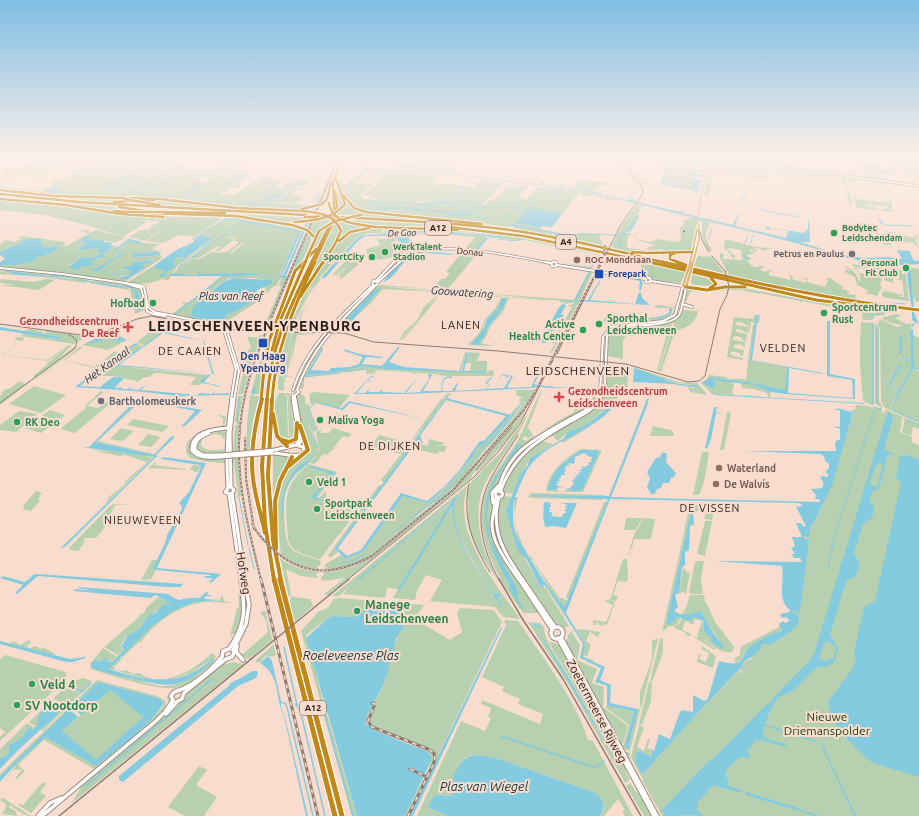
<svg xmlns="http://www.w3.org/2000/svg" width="919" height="816" font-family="Ubuntu,sans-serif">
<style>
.green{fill:#b6d0b0;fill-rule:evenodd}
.water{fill:#84cbdf;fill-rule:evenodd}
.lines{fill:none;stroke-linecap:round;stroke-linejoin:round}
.stream-far1{stroke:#84cbdf;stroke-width:1}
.stream{stroke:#84cbdf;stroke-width:1.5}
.canal{stroke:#84cbdf;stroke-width:1.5}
.ferry{stroke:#14363f;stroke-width:1;stroke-dasharray:3.5 2.5;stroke-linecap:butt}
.secondary-tunnel{stroke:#ceb6aa;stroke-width:2;stroke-dasharray:2 1;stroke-linecap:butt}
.primary-tunnel{stroke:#ceb6aa;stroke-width:2;stroke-dasharray:2 1;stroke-linecap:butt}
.secondary-far3-casing{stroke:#a1897b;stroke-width:3}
.secondary-far2-casing{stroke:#a1897b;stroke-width:3.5}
.secondary-far1-casing{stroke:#a1897b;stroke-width:5}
.secondary-casing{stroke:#a1897b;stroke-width:5.5}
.primary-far1-casing{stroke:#fff;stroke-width:3.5}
.primary-casing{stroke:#fff;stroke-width:4}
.motorway-far3-casing{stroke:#fff;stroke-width:4}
.motorway-far2-casing{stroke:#fff;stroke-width:4.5}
.motorway-far1-casing{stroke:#fff;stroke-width:6}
.motorway-casing{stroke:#fff;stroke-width:7}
.secondary-far3{stroke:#fff;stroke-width:1.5}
.secondary-far2{stroke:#fff;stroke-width:2}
.secondary-far1{stroke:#fff;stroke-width:3}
.secondary{stroke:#fff;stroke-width:3.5}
.primary-far1{stroke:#d9b776;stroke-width:2}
.primary{stroke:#d9b776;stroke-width:2.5}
.motorway-far3{stroke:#c0871b;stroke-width:2.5}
.motorway-far2{stroke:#c0871b;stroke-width:3}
.motorway-far1{stroke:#c0871b;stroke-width:4}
.motorway{stroke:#c0871b;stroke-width:5}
.tram-far1{stroke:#8f7c73;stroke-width:1}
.tram{stroke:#8f7c73;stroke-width:1.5}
.rail-far1-casing{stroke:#8f7c73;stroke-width:2}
.rail-casing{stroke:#8f7c73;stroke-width:3}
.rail-far1{stroke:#f8ddcf;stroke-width:1;stroke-dasharray:2;stroke-linecap:butt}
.rail{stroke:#f8ddcf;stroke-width:1.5;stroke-dasharray:4.5;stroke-linecap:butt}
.secondary-bridge-casing{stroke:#a1897b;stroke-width:5;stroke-linecap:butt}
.primary-bridge-casing{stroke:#fff;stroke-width:4;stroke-linecap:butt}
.motorway-bridge-far1-casing{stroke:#fff;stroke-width:4;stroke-linecap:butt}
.motorway-bridge-casing{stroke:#fff;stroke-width:4.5;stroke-linecap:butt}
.secondary-bridge{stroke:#fff;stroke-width:3}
.primary-bridge{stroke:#d9b776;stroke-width:2.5}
.motorway-bridge-far1{stroke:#c0871b;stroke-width:2.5}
.motorway-bridge{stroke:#c0871b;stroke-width:3}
.leisure-dot{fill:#2e9e5b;stroke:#f8ddcf;stroke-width:1.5}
.worship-dot{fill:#6b7280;stroke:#f8ddcf;stroke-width:1.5}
.education-dot{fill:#8d6e63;stroke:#f8ddcf;stroke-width:1.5}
.transit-dot{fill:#1a4fb4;stroke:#f8ddcf;stroke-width:1.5}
.health-dot{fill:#e0444e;stroke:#f8ddcf;stroke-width:1.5}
.labels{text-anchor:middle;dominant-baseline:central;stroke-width:4;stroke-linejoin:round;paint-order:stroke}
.shield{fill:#f8ddcf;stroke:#65564e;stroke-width:1}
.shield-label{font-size:9px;font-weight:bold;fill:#261c17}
.far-leisure-label{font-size:9px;font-weight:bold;fill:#27864d;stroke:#f8ddcf;text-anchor:start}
.far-water-label{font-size:9px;font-style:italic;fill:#14363f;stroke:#f8ddcf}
.far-street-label{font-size:9px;fill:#261c17;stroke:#f8ddcf}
.far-worship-label{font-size:9px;font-weight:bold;fill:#5b616d;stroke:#f8ddcf;text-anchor:end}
.far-education-label{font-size:9px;font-weight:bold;fill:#785e54;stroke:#f8ddcf;text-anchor:start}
.far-transit-label{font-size:9px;font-weight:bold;fill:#164399;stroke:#f8ddcf;text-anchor:start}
.leisure-label{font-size:10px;font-weight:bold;fill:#27864d;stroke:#f8ddcf;text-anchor:start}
.health-label{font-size:10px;font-weight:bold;fill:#be3a42;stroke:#f8ddcf;text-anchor:end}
.transit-label{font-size:10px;font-weight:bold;fill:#164399;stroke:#f8ddcf}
.worship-label{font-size:10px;font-weight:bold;fill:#5b616d;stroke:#f8ddcf;text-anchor:start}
.education-label{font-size:10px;font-weight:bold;fill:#785e54;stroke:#f8ddcf;text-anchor:start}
.water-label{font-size:11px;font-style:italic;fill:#14363f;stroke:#f8ddcf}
.neighbourhood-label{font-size:11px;letter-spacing:1px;fill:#261c17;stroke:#f8ddcf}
.quarter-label{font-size:12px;letter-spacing:1px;fill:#261c17;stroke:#f8ddcf}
.near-street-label{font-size:12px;fill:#261c17;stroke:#f8ddcf}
.near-leisure-label{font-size:12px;font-weight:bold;fill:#27864d;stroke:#f8ddcf;text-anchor:start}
.near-park-label{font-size:12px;fill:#183c0d;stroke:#f8ddcf}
.near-water-label{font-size:13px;font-style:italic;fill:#14363f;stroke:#f8ddcf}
.district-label{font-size:14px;font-weight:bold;letter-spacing:1px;fill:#261c17;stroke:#f8ddcf}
</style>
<rect width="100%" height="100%" fill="#f8ddcf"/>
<path class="green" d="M44 157H93L74 159 62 165 68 166H80L96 157H181L168 165 155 164 145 170 151 168 159 170 167 165H172L186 168 184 169 185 170 196 171 204 167 210 168 204 171 209 172 215 169 223 170 209 178 200 177 194 180 205 182 240 160 228 167 220 166 213 168 230 157H257L229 173 234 174 238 172 251 174 235 184 242 186 237 188 231 187 218 195H234L262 177 283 180 275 185 282 187 287 183 292 184 299 179 310 181 302 186 298 185 283 195 275 196H282L274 202H253L250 205 252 202 312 205 311 207 298 209 246 208 186 200 57 196 0 190V186L42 192 57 184 54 182 24 175V174C16 175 9 180 1 179L3 175 106 164 109 163 105 161 104 163 3 174V169L9 167 6 170 14 171ZM69 170 77 171 76 173 64 179 52 180 63 171 50 181 37 176 40 174Z
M423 157H461L449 165 457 167 451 171 454 172 452 174 387 166H396L399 164 405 163 402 167H404Z
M618 157H625V159L626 157H632L626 159 637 160 636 157H659L657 168 658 163 624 160 635 174 639 175 638 176 640 177 637 178 645 185 643 184 642 185Z
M663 157H719L718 159 721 161 727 157H787L786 159 776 158 774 160 779 162 768 161 785 164 764 162 786 166 788 168 789 166H799L835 173H837L835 172 843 174H834L845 177 846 182 845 183 847 185 853 204 848 206 849 205 847 193 833 191 848 192 845 183 823 181 842 183 839 177 830 178 828 177V181H827L826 178 796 177 795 180 794 179 795 174 799 175V174L795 173V170L789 168 794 170 793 178 782 177V174H777L778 173 792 175 770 170 771 164 769 172 776 173 769 172 766 179C755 177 735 178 727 172L731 164H727L730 161H728L721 164 728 166 726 171 728 174 716 173 724 172 722 171H724L723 169 718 166 720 171 715 170 714 173H712L714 174 708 197 704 194 711 173 709 170 711 164 717 160H710V165L695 163 690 164 688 169 710 172 698 171 695 179 706 180V181H698L690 190 660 184 663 176 656 175 663 176 664 174 657 173H663L665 167 660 166H666L667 162H661Z
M847 157 848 162 853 163 849 164 850 172H854L853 175 886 178 888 180 897 182H891L902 186H894L892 184 876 183 878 181 871 180 874 182 857 180 856 183 849 182 848 177 850 178 851 176Z
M888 159 919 164V166H913L914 168 901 167 919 169 917 170H919V179L907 177 916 178 914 174 897 172H904L902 170 904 172 908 170 898 167 899 171H897L895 166 890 165Z
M855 163 883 166H880L882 170 895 172 896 175 864 172 860 164 857 166 859 172 862 174 857 173Z
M363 166 389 170 362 194 361 196 368 201 367 199 387 201 363 195 373 187H376L374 186 378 182H382L380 181 384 174 392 170 440 176 432 185C440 185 454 180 461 188L448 201 423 200 421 201 410 203H422V202H453L449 201 465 186 474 187 481 180 502 183 480 205H485L490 200H494L507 187 516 189 522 185 534 186 528 185 517 197 526 199V200L537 187 559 189 537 185 543 181H544V184L558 186 563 184 561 187 538 185 580 191 636 204 615 199 614 201 604 199 605 197 603 196 602 198 598 197V195H586L580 192 562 213 558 214H561L551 227 542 225 547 218 537 229 510 223 511 227 453 220 376 213 358 209 351 204 338 183V179H342L345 186 367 168ZM371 170 381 172 377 175 368 176 379 177 372 184 355 183Z
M578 180 608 183 606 185H598L596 187 599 188C590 193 586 190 575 188L579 181Z
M336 183 346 204V200L353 208 376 215 460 222 389 219 390 218 389 217 388 219 337 216 339 206Z
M294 188 299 189 289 196H287L303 197 295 203 275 202Z
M0 191C55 199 111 200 166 199L95 202 0 193Z
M853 194 856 199 889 203V200L891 201 892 211 905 213 881 211V209L884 210 883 208 887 209 888 207 889 210 891 211 887 206 870 204 868 205 869 209H871V205H873V207L880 210H873L874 208 872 210 857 208Z
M0 197 115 207 132 210 131 212 0 198Z
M0 200 66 206 130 216 240 218 302 229 298 230H302L282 276 300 231 298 232 279 276 245 273 182 275V274H171L169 280H193H164V279L177 270 178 267 239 221 177 266C169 283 141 286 128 282L155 265 154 268 166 271 160 275H165L164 274 174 267 175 258 188 257 210 240V237L201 235 193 239 225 219H234L220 218V220L194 237 189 235 186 236 179 235 160 245 169 238 161 243 147 241 161 230 145 241 129 237 140 230H148L153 225 158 223 159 221 142 220 147 222 124 236 97 229 98 228 45 215 0 210ZM224 236 237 238 234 241 239 242 227 252H220L229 253 242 243 245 242 232 253 211 252 200 259H192L178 269 191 259 199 258 217 246 220 247 215 251H212H219L235 239Z
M164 201 220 207 309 212 308 215C254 212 199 211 145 202Z
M637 205 641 206 637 214C639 221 628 232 624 234 622 235 620 235 617 235L623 236 627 233H631L630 237 628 235 627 248 658 252 665 250 660 249 655 251 653 248 652 250 647 249 648 247 656 245 636 240 633 237 637 231 634 238 635 239 651 242 655 240 660 241 653 240 656 239 679 242 681 237 680 228 683 225 684 220 692 218 643 205 696 218 697 219H700L764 235 709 222 710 225C702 235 706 240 712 250L710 252C702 242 702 235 702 222L697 221 696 235 690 251C671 251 653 253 635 252 628 252 620 249 613 248L615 246 611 247 621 227Z
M236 214 307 218 305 221 284 222Z
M314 218 331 219 316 248 309 255 318 231 314 238V236H311C312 248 297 269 290 277Z
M336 219 386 222 385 225 387 222 452 226 508 232 506 234C470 230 363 216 340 238L342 231 301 294Z
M514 226 569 236 580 234H599L603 246 513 228Z
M367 228 439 229 505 235 501 236C467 232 421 226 388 234L383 229 381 233 384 232 387 234 368 233 357 237 310 288 294 322 283 376 284 390H278C279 334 307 281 342 238L350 233Z
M871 228 877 229 874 230 879 234 889 235 886 232 888 234H886H887L885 231 890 232 891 234H889L890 236 899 235 915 238 914 236H918L919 245 917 237H915L917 239 915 240 919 249 913 242H909V243L896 241 895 240 890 239 892 245H884L882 242 885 244 884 242 881 241Z
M82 230 84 231 85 230H90L88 231 92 232 96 230 126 237C114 245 113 242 101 240 98 239 92 241 88 240L87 239 93 235H88L79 241 86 243 80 248H77L76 251 100 248 96 251 100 252V254L92 258 82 257 68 266 69 267 76 270 84 266 95 264 89 262 97 258 105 257 103 254 112 247 117 248 113 250 122 253 97 268 89 270 129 275 121 276 118 278H131C124 285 105 279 93 278L94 277 0 268V265H16L31 262 39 257 52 253 59 248 56 246 43 247 41 239H32L22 241 21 244 15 245 0 252V245L5 240 15 242 21 239 19 237 23 236 65 242 64 245 66 246 90 233 80 232H82Z
M416 232 467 234 501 238 507 235 602 253 599 254 520 239 512 240 486 237 475 250H478L483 245 478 251 464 250 475 237C451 235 416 229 394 238L410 250H412L411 243H413L414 250 410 251 396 240 393 243H389L396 245 403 251 402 254C387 258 377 265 366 252L367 250 366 249 385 244 380 245 377 239H392L390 235Z
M128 238 144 243 160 244 152 249 162 252 160 255 162 258 135 276 144 268V264L150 263V260H147L154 255 161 254V252L135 253 138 257 152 256 143 262 133 261V265L119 270H131L130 275 97 270 125 253 116 250 117 249 131 241 141 242 130 239 120 245Z
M725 239 756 247 772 248 765 250 767 252 758 248 754 249 758 251 753 253 752 251H755L751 249V252L756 255 753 254 746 255 752 259 747 260C750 263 751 269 760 267L758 265 765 267 759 269 764 272 773 269 769 272V275L790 280 791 277 787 275 793 276 792 279 806 283 807 280 803 279V278L808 279 807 282 825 287 828 281 826 279 830 278 843 287 842 291 844 289 850 292V293L847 292 848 294 856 295 855 298 863 300 864 301 880 302 882 304 839 298 729 275 720 258V253H724L723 259 742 260 743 257H741L742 252 741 251 742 250 728 248 727 250 732 251 729 252 733 253 730 254 735 255V258H733L724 248Z
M461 253H474L476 255 448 289 433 288 441 279H445L450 273 446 272Z
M610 254 686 272 681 283 654 280 640 270 642 265 612 258V261L609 257Z
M698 255 703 257 711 256 725 274 694 266Z
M351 259 361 262 342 278 343 279 339 278 355 262 340 276H338L352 262 337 275H335L350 261 334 275H332L347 260Z
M853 264 873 268 881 267 878 270 879 275H875L882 279 880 284 882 288 878 293V296L865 293 869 291 857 285 855 277 845 272V270L850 271V270L843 266C854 268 857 275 860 284V275L856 273 868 274 859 272 872 275 873 271 856 267 857 269 854 270 855 266H852Z
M907 266 912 268 919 269V302L915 301 914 296 913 301 911 268Z
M881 268 901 270 902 274H908L906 275 909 301 887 298 882 296V293L885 291 903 295 902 296 898 297H904L902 276V281L893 278V283L884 280V278L880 275 882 269 883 277 899 279V277L896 276 897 274 892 273 891 270Z
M0 269 64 274 90 279 86 283 41 277 0 274V271L19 275 88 280 64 276H48L0 270Z
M590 271H593L579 302 552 353H550L568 317 553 344H552L572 307 568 305H572L574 303H568L567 304 557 300H546L547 298 575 300Z
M692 274 709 279 713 284 706 286 691 284Z
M257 275 281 277 277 285 274 286 257 302 221 325 171 315 184 305 182 302 188 303 175 314 223 277ZM229 278H254L264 279V287L266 288 265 290H267L276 280 264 293 265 292 262 291 257 296 256 292 257 295 253 301 235 312 228 314 221 321 191 315C194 306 196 303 205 299V297L218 285Z
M282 277H287L266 329H263L281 286 279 285Z
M1 279 34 282 46 279 54 280 39 290 0 285H17L0 283Z
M318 279H321C309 292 300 308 296 325L306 303 298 327H329L324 329 297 330 295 326 293 335 294 333 321 334 297 335 290 368 294 337 287 376H295L285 377V382H283C290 345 294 308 318 279Z
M94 280 134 286 141 289 145 310 135 314 130 290 89 283ZM94 281C100 282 107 284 113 285 124 285 132 285 140 292L138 294 141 301 139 303 142 309 137 311 134 290C129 287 101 284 92 282Z
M382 285 440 290 380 286 440 292 383 289 371 303 357 315 348 327 349 329 357 331 336 328 375 287Z
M742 288 824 303 884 310 885 315 874 316 872 320H863L861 309 851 310 801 301V304L800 301 760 293V294L740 290H727L708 292 691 291 685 303 697 306 684 304 688 289Z
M441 290 546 298 545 300 441 293 544 299Z
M439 293 428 307 441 294 403 340H402L424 312 401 340H400L404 332 417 320 424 307Z
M501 298H509L502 313 491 325 485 338 481 343 493 346 495 342H496L493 346 468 345 479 333 485 320 496 307ZM502 299H507L502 310H500C493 324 482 334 471 344L484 329 483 328 487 319 495 311H497Z
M660 305 677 308H673L671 314 667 318 672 315 674 309H676C671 326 641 321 627 323 623 323 619 325 615 325 611 325 607 322 603 321L607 315C623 317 655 321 669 313V308H657L655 306Z
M682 310 698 311C694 327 686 327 672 332L674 323H672L670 332 635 333 627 335 623 340V359L608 356V335C622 318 663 331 678 318 681 316 681 313 682 310Z
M896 314 902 316 895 318 906 324 913 323 911 325V337L902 336 900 337V356L904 360 912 363 911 368 898 367 889 382 890 386 899 390 896 396 892 394 896 396 889 410 885 408 881 401 880 331 878 324 880 319 897 327 901 326 902 327 901 325 889 322 881 318Z
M754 315H760L759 323H757L758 316 757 315 755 323 751 322 749 333H748L749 321 748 326 741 322H736V325L748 327 747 333 740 329H736V332L747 334 746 341 742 340 743 338 737 336 733 337V340L745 342V348L740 344 734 345V348L744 350 743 356H740V354L737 352H731L730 355 743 358V360L727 357 734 317 753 319Z
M162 320 172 322 174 324 171 325 144 346 137 342 160 324Z
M861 322 874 323V404L871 405 863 401 860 365V341H859L860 340Z
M875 323 877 324 879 330V400L883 408 875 404Z
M753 324H755L750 360 787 367 785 391 747 382 723 379 709 378 703 383 712 389 716 383 713 379H715L733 382 734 388 732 389 733 395 712 394 701 383 706 380 709 375 727 377V379C736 380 741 377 746 380L748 362H746L748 361Z
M103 328 104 329 94 334 106 330 88 336 74 344 20 336 24 335 22 333 59 339 61 337 24 331 29 329 44 332 42 333 44 334 48 330 80 336Z
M111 331 127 340 108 350 82 345Z
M671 332 674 333 673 337 661 372 657 370 667 333H670L659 369H660Z
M260 335H262L252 362 244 391 243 394H238L244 371 239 351 246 352 251 347 247 337H259Z
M913 335 919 338V370L914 368Z
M904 336 911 338 912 362 902 356V337Z
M17 337 25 338 3 355 47 360 69 345H72L58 359 73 348 79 346 34 379V376H33L48 364H46L69 346 48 361 2 355 21 341 14 339Z
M268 337 262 371 260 394H255L256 387 251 393 258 367Z
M136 343 121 352 77 385 121 351 136 343 143 347 131 353 110 369 108 372 116 366 209 375 205 377 200 385H190L196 377 158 373H154L149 377H144L138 382H135L137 381 113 376H92L123 352 133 347Z
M80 347H83L65 360 95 367 114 352 118 353 88 375H87L94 369V368L64 360 79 348 37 379H42H36Z
M319 347 324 348 314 363 322 349H320L306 375 337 372 359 366 379 367 377 370 380 367 487 373V371L470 372 471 363H466L468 355 472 353 466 354 461 371H459L465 352 480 353 477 361H487V371L494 370 493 378V376H453L451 377 434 374 377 370 373 375H371L375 370 370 374H366L367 369 303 377 302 384H305L302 390 300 387 298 388C301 383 301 381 302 376 304 367 312 351 319 347Z
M607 365 629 367 627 389H605Z
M903 367 911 369 900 389 890 384 900 368Z
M635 368 679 382 697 383 708 395 690 392 688 387 668 384 690 387 691 388H699L696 385C683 385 643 375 635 368Z
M913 369 919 371V423L890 410Z
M20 381 22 383 24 382V384L31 381 0 405V396L3 394 1 393 6 389H9Z
M741 383C751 383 762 387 771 391L770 397H768L767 393 754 389 742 388Z
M34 386 66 395 41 413 9 404Z
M580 389H597C595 393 596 396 593 401 583 415 560 420 546 429H544L574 412 575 405 580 404 576 411 588 404 594 395 589 392H580Z
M516 390H535L528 403 514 420 485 450 462 479 445 495 365 560 346 568 323 570 328 567H324L327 563 341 555 345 559 364 551 403 495 428 503 453 480 473 456 477 448 486 442 521 402 519 400 521 398H524L516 395ZM525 400C519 412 502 433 490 442 487 445 483 446 481 449 462 478 438 503 410 521L455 483 477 455 480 449 490 441Z
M541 390H542L528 427 533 436 528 438 524 436 522 439 526 441 534 436 536 437C525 446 514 454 506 466 501 474 500 485 493 491L490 527 495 541 540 613H523C498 579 470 533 487 489 494 471 509 456 518 440 526 424 533 407 541 390Z
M605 390H618C618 410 607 414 593 424 584 431 573 437 563 443V442H560L608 413 614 405V402C605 407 598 416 590 422 579 430 568 430 558 441L551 434C570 423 600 413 605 390Z
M101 391 104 392 89 404 88 406 98 408 110 400 109 399 114 400 75 433 60 429 86 408 85 406Z
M316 392 350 395 339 408 314 402 312 404 310 403V393Z
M279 393H284L286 395 285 396 288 397 287 401 288 435 290 436 293 435H289L288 401 289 397 285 393H289L292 396 291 408 295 434V437L292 440C287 440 283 440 280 437 274 430 272 399 279 393Z
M300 393 305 397V403L310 406 308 412 315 429H316L309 410 312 406 310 408 318 430 312 432 302 409 317 449 313 456 298 467 288 485C292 479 296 473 302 467 317 453 320 453 312 432L314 433C315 439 319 445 318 450 317 460 302 467 296 475 291 480 287 487 285 493 283 502 284 538 289 545 296 556 310 556 321 561L320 566H317L319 570C303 569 292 564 281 554 278 525 272 492 290 466 295 459 305 459 309 450L295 397 296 396Z
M451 393 447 399H445L384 482H383L381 480 400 455 402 456 401 454 407 446 405 450 424 426 410 441 442 398V400L446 394Z
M250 395 259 396V398L253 420 250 449 246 452 247 425Z
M238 396H243L239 418 238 452 233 453 235 425H237V422H235Z
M141 400 187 409 141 401 98 441 154 454 172 436 154 455 96 442Z
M856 405 869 406 874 409 872 406 883 409 881 412 885 413V409L919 424V429L913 427 911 436 902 432 905 419 902 418 900 432 912 437V442L919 445V816H668L662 811 665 816H662L642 780 644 779 642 778 631 757 639 725 644 727 637 747 644 751 648 739H650L647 748 652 750 650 756 639 751 635 762 642 775 705 705 740 670 744 674 741 669 744 661 750 660 758 651 761 644H772L790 632 792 610 809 540 804 537V536L810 531 811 524 814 523C834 485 843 445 856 405Z
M50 410 65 415 41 433 25 428Z
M19 411 37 414 16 432 0 430V425Z
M727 412 731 413 724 450H720Z
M336 413 338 414 334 415 321 430V433H329L333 428 352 434 349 437 343 436 334 447V449L326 455 323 454 316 463 312 464 310 462 319 451 316 432 321 430Z
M522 413 516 421 482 459 470 479 328 595 324 594 345 578 323 581 321 579 322 576 324 575 323 572H332L353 567 372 557 458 486Z
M524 413H525C511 437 493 456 474 475L483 460Z
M218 414 226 417 224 426C212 432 193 432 190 448 194 462 214 458 225 458V463L208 462 190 458 186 452 187 442 199 432 223 425V418L219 416 220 415Z
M528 414C519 435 504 454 491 473 467 509 481 551 501 585L480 554 473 540 468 524V491L471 482 500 453Z
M133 419 169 426 163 432 127 425Z
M653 426 670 430 669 432 670 430H672L674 436H662L661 434V436H650Z
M121 428 134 431 123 441 110 439Z
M222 431 226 433 224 439H223L222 436C216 433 209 434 202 439L201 445C206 453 217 450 225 449L224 453 204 454 197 450 198 441 207 435Z
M148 434 161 437 151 447 138 445Z
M379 435 405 442 408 444 400 454 371 446Z
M429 439 444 443 443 445H432L447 446 444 452 441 451 436 454 411 448 414 444 428 445Z
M541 441 553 444 529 459C527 467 516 485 512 494L502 492V488L517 459Z
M83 447 152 456 155 457 144 456 152 458 107 502H106L109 497 126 483 124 482 147 462 125 455 120 456 91 450 109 452Z
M581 449 602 450 583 492H562L563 491H566L567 489 564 487 569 489V490H582L599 451C593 451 585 450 580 452 567 455 550 477 549 490H556L559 486 560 487 563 486 562 488 559 487 557 490 561 492 546 491C547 474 566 456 581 449Z
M702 452H709C706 468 706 481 699 495H693Z
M273 454H282L290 459 273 502Z
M233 457H238L241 496 236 498 238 493Z
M157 460 154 465 190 470 193 465 199 466 200 468 197 472H194V470L149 468 147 470Z
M309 464 337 472 317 498 315 497 335 473 310 468 331 474 311 498 354 511V509L319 498 326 491V499L359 509 320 559C309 556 291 553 288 539 286 506 280 487 309 464Z
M379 485H382L335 548 338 552 330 558 328 555Z
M468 485C450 532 496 583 520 619L503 617 495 607 430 601 442 580 426 575 417 591 415 600 393 598 398 589 387 588 385 598 343 594 352 584 339 596H332ZM458 495C440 519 481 573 494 594L501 595 497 598 502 605 500 606 462 546 454 524 452 506 399 589 454 500 359 579Z
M36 491 42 493 39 496 40 497 38 500 40 501 30 512V511L24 509 23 506Z
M534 493 605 495 604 496 535 495 530 496 603 498 602 500 533 498 528 497 530 494Z
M504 496 511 497 506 510 524 557 540 586 548 589 570 625 547 589 541 590 546 589 569 626 562 628 554 625 503 548 496 519 500 498Z
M515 497H518L514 514 516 530 519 532 518 533 523 546 530 557H533L532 560 560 598H562L567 601 564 607C554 597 547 583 539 571 519 542 511 533 515 497Z
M604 502H607L568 600 566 597Z
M114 504 132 505H115L104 528 96 538H85L83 540 85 541 79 550 78 545 79 551 70 550 72 546 70 549H68L110 506Z
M690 504 698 505 699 510 697 511 694 506 692 507 680 560H678Z
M699 505H715L712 520 704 519 705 515H706L705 511H703V512L700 510Z
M626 518H643L635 530H624Z
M644 518 655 519 651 539H634L632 548 630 549 629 556H628L634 534Z
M705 521H712L705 556 697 554Z
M280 558C292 567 304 571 319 572L315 575 318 576V578L301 576 286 569 291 594 289 598Z
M623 559H627L628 579 626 582 618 581 613 595 618 596 616 601 610 600 615 602 607 625 601 623 604 625V626L597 624 599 623 593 622 596 623V625H593V620L606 622 613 605 604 601 610 600Z
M152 560H157L154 567 156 570 151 579H143L158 581 141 580Z
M678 560H680L666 623 670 624 675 617 680 618 679 622 676 625 669 626 662 632Z
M697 561H704L701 579 703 594H691L689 592 695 562Z
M683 568 687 572 690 573 686 594 683 592 679 593Z
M240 589C243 605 242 618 236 633L230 636 237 608 239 607 238 590Z
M222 595 225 602H230L229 603C221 603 213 601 205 602 179 605 155 622 141 642H139L123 657 136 664 120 656C143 634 166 608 198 601 205 600 213 601 220 601Z
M291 595 294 597 310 599 313 606 293 623 290 600 292 597Z
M690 595H704L705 601 702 603 706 602 715 622 733 645 734 648 732 652C721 655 711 643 702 639L716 649 715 650 695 638 694 636 698 638 699 635 697 636 702 621 695 619 693 625 686 621 685 622 682 630 692 634H689L692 635 691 636 685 635 686 633 673 627 679 624 682 618 690 621 694 617 704 621V631L711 637V642L720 648 724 649C723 645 705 619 701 611L688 615H682L683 612 685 611 684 609 693 606 686 608 689 597 694 600 689 597Z
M158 597 170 603V606C155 607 148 619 139 628 135 632 129 634 126 637 123 641 123 644 119 646L124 650 118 655 104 647 139 617 138 616 145 612 146 608Z
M339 598 424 605 417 615 422 620 421 623 450 640 462 632 457 613 460 608 494 610 502 622 409 816H405L429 768 431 755 411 744 370 728 366 720C368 708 378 698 383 687 388 676 387 664 390 654 395 641 402 629 409 618L382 608 369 607 355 617 332 616 328 618 306 635 325 708 357 816H352L301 631 319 611 328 608 334 599Z
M265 610 276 655 272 657 267 655 259 663 255 661 274 644 271 641 249 659 240 655 238 652 243 654 268 632 266 620 260 613Z
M506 620 518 621C541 655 577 701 588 740L593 741 633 816H625L622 811 625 810 618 799 604 816H600L604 809 593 792 496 758 471 755 465 758 458 767 451 789 453 796 436 795 428 808 449 816H417L461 721 485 731 491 718 488 717 491 708 481 704 482 700 540 724 543 714 518 704 520 699 502 691 504 687 482 677 506 625 504 621Z
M528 622 539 623 544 627C544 635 548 640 551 648L628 776 630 780 625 783 624 781 569 685ZM533 623 542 626H535L597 726 626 778Z
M779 624 782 631 761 639 745 652 741 660 736 662 734 659 740 655 741 647 775 629 779 628Z
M581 629 600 632 598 637 590 632 586 641 591 645 587 656 584 655 583 657 594 660 593 662 583 657 584 642 577 630Z
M571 631 580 645 577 660 597 669 592 683 604 687 603 707 628 726 622 747 624 751 630 753V759L640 778H637L564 642 567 640 568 635Z
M663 638V653L652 682 650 681 660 639Z
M658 639 641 708H640V692L652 660V640Z
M29 640 31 642 26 647 30 648 36 646 41 649 43 647 55 654 53 655 10 644 13 641 20 645Z
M549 641 557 644H560L630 774 624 770 552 648Z
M702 646 716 656 713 668 697 662 699 654 701 655 699 659 706 662 709 653 701 649Z
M103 648 117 657 109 663 107 659 100 662 96 660 93 662 91 665 92 668 159 686C181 687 198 675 212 659L191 673 169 680H150L108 668 119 657 122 659 114 667 116 670 124 671 128 668 126 670 133 674 139 673C143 674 142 676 146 677 170 686 197 667 212 653L216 656C214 664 207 669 200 674 195 678 189 685 182 687 162 693 113 676 91 669L90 664Z
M5 655 66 672V679L0 741V737L5 732 0 728V659Z
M234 662 243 664 71 804 83 784 169 712C175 705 183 700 187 692L221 665Z
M83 678 92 681 82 691 70 684 74 681Z
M97 680 157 696 166 701 165 707 161 713 126 743 163 712 169 703 166 695 169 697 170 703 158 718C130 741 103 766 73 789 61 798 47 803 37 815L36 814 46 804 66 793 94 769 44 740 18 765 25 771 17 779 15 778 22 770 14 769 3 784 17 763 42 739 45 737 96 766 155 716 162 708 163 701 157 698 98 682 0 776V774Z
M93 682 69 705 53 699 67 685 81 693Z
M649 682 652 683 651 701 642 725 639 724Z
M110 690 144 716 96 761 62 731Z
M50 702 66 708 43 731 41 730 57 715 58 712 36 727 29 722Z
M607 706 634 711 625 745 628 749 638 709H640L630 751 624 749 623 747 629 725 605 707Z
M27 723 35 728 26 730 23 737 9 745 8 754 4 757 0 758V749Z
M199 766 207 770 196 785 217 797 204 816H185L168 807Z
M43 782 46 784 40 792 46 796 31 813 18 805 20 804 23 805Z
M630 783 637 793 640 792 652 816H644L626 786Z
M3 798 31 816C22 816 11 805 2 799L10 805 9 807 17 812 16 814 18 816 2 814 7 805 0 800Z"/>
<path class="water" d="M51 157H59L57 159 73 157 52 166H34L41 161Z
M306 157 324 159 333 157 331 159 356 162 358 161V162L369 163V165L403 168 417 159 404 168 426 171 428 170H444L428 171 448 174 457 167 452 171 456 172 455 174 478 177 477 175 481 173 478 176 480 177 502 180 503 179 498 178H503L504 180 561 187 562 184 548 182 563 184 567 179 577 180 567 179 562 186 573 188 579 181 578 180 599 183 580 181 575 187 599 193 607 184 600 183H607L600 194 628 200 637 190 634 186 637 189 630 200 635 199 636 202 681 212 680 211 683 212 682 213 733 225 740 211 735 226 786 238 788 231 770 228V230L765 229 766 227 804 233 808 229V220H809L810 242H800L838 254 864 258 888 257 902 259 897 250 910 251 913 260 919 261V264L907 265 911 270 914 313 919 324 916 322 913 327 911 326 915 322 912 320C913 303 906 286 908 269L905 265C860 266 819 248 776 238 732 226 687 216 643 205L638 214 639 217 631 231 626 232C635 223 636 216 642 205L579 190Z
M625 157 626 159 646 161 647 160 633 157 691 164 690 169 708 171V172L698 171 697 174 705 175V177L696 176 695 179 706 180 699 181 704 183H697L703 185H696L703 188 694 187 702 190 693 189 701 192H694L700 195H699L693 193 694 191 692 190 660 184 665 167 660 166 688 169 689 165 667 163 666 166V163L625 159ZM669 169 684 170 693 174 694 177 691 180 681 177H665L669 173ZM671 178H683L691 183 692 186 687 188 664 183 665 180Z
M155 164 108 189H111L158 165 152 168 160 169 150 174H149L155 171V169H151L112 189 131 190C134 187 142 183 147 181V179L158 176 147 179 148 181C143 183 134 187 132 190L133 191 160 177 135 191 146 192 154 188 144 192 120 190 118 192V190L105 189 127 178 121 177 110 183V185L102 186 115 181 121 176 137 173Z
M235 171 245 173 209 195H234L264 177 260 175 283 180 261 196H275L294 182 292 181 295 182 301 178 298 181 306 184 312 179 290 196H319L322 191 285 277 257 275 223 277 176 314H174L222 276H169L171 274H182L187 271 182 275H197L203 270 200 274 245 273 280 276 298 232 241 222V221L301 231 282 275 283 276 306 223 309 220 318 197H315L312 204 314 196H304L295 203 303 196C290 196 278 194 267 202H274L281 197 274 203 254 202 250 204 292 205H250L170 196 40 192 55 184 48 182 57 184 42 192H47L51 189 57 188 60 191 48 192 140 195 144 192 142 195 180 197 191 190V188L200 185 203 186 182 197 245 205 251 201 264 202 267 200 265 199 269 196 208 195 243 173 238 172 234 174 237 172ZM269 177 282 180 260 195H235L261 178ZM297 181 300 183 292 188 301 183 305 184 289 196H284V194L277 195Z
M459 185 465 186 449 202H458L474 187 459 203 515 208 524 199 518 208 527 209 545 190 538 189H546L534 203 539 204 534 203 529 209 535 210 542 205 556 190 538 209 545 211 559 194H560L545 211 551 212 569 191 552 212 562 213 571 203 552 227 542 226 539 229 568 235 582 233 622 235 624 233H627L624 236 582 234 569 236 512 226 508 223 537 229 539 227 503 221 507 218 505 221 515 223 519 218 507 217 510 214 514 213 509 217 520 218 526 210 521 209 516 213 519 209 422 201H448L461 189Z
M401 231H443L501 236 507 235 501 238 467 234 408 232 386 236H365L359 240 325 278H316H321L358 237 364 235 384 234Z
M409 234 443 235H409L411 251 394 237Z
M88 235 94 236 87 239 88 240H102L105 242 113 243 110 245 118 247 130 239 142 242 139 244 131 241 117 249 116 250 125 253 98 270 130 275 131 270 119 269 133 265V261L143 262 152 256 134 257 133 256 135 253 159 252 161 254 154 255 147 260 151 261V263L144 264V268C136 273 129 282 118 278L129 275 89 270 97 268 122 253 114 251 116 247H112L103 254 105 257 97 258 90 262 95 264 94 265 84 266 76 270 68 267 82 257 92 258 100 254V252L96 251 100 248 75 251 85 244V242L79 241Z
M201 235 212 238 187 257 175 258 174 267 164 274 166 276 158 277 165 271 154 268 155 265 176 250 194 242V240Z
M449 235 512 240 520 239 599 255 592 267 591 268 561 263 591 267 598 255 524 240 513 241 488 238 478 250H475L485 238Z
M32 239H41L43 247 56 246 59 248 52 253 39 257 31 262 16 265H0V262L5 259 0 255V252L15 245 21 244 23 240Z
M432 252 457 254C442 257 426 249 411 257 402 262 392 281 383 282 395 264 410 253 432 252Z
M559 266 590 271 576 300H588L604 273 641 280 643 282 641 290H639L640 281 604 274 590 300 635 304 639 292 641 293 642 298 650 305 555 300H574L589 271Z
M0 270 48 276 58 275 113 285 131 286 140 292 138 294 141 301 139 303 142 309 137 311 134 290 130 288 111 286 70 278 19 275Z
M233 278 273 280 271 284 257 290 256 297 253 301 235 312 228 314 222 321 191 317C192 306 195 303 205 299V297L223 282Z
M375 289H378L379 290C371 298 350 327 341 328L340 326Z
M502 298 507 299 502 310H500L496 317 485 331 487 332 478 345 471 344 484 329 487 319 495 311H497Z
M562 304 566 305 561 314 563 315V317H560L554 329 556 330 552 331 546 343 540 342C549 330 552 316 562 304Z
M670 309H672L671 314 661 318 624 321 613 323 605 320 608 316C625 318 654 322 669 313Z
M756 315H758L752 360 822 373V374L789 368 788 393 853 398 852 380 827 376V321H830V374L855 379V399L785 394 771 392 755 385 713 380 716 383 713 389 702 383 709 378H715L747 382 785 390 787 367 750 360Z
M171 325H172L165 332 204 341 214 374H211L204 382 219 386V387L209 384 200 383 205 377 212 373 203 341 163 333 119 365 208 373 116 366 105 373 106 372 104 371 110 369 131 353 141 348Z
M0 327 61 337 59 339 0 330Z
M911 329H913L914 368 919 371 913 369 889 412 893 418 884 449 895 455 888 454 879 488 872 492 869 500 874 507 872 518 863 524 854 553 860 565 855 577 846 581 830 634 831 637 838 647 835 661 828 666 816 668 793 691 784 694 778 698 770 710 763 730 764 736 768 739 785 744 786 747 757 739 747 751 750 756 749 758 740 757 727 769 725 775 729 781 727 785 742 791 741 793 713 785 698 802 697 811 704 816 689 815 665 816 662 810 709 761 712 760 767 704 771 702 773 698 810 660 814 654 885 420 896 397 891 395 896 396 899 390 890 386 889 383 898 367 902 366 911 368V363C896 358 900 350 900 337L902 336 910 337ZM904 336 911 338V362L902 356V337ZM903 367 911 369 900 389 892 386 891 383 900 368ZM877 463 883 465 877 487 869 484ZM827 641 836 647 833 659H828L825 662 819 657 824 644Z
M111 332 126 340C120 343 115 339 110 339 102 338 95 344 87 343Z
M136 343 138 344 123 352 80 386 100 387 113 377 124 378 115 387C120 390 124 385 128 382H132H128L121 388C127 391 130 388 135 384L130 389 138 390 147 384 141 390 197 395 200 393 212 394 215 391 214 394 228 393 230 395 251 394 254 387H256L255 394 179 396 134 391 75 387 121 352Z
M398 347H400L389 362 404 367 459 371H462L466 354 473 353 468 355 464 371H486V373L385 369 362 366 337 372 306 375 321 349H323L311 370 329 371 331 368 350 367 359 364 363 357 344 351 346 349 347 350 359 354 382 357V358L366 357 362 364 382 366Z
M634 368C655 374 672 386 696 385L699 388 673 384 633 382Z
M411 373H416L419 376 406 393 420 392 429 379 428 374H429L438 376 432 375 423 391H441L442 382 445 377H451L452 376V378H446L443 382 442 391H452L457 383H458L455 391 486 389 489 385 485 383 491 377 492 378 487 383 490 385 487 389 504 388 511 377 509 376 506 378V376L502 375 495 387 502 374 513 376 507 388 531 387 537 375H539L534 384 537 385 556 387H590L547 388 537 386 534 388 407 394H354L371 376 377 378 371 377 368 380 374 382 367 381 357 393H365L371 387 368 392H379L381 390 383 392 404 393 419 376 417 374Z
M713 394 864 403 865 404 714 395Z
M138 398 202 410 185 426 181 427 195 411 141 400 96 442 154 455 172 436 175 437 156 455 158 457H156L66 546 60 549 154 457 83 447H89Z
M446 398 511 415 486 442 477 448 473 456 453 480 428 503 403 496 364 551 345 559 335 548ZM446 400 506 416 485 440 479 442 459 471 444 487 427 501 401 493 361 550 347 556 338 548 415 444 423 443 420 436Z
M526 399 508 423 490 443 481 449 478 455 460 478 442 496 364 555 351 562 329 565 351 561 368 552 441 495 459 478 477 455 480 449 490 441Z
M647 399H649L646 409 611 497 820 502 819 499H815L816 495 811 489 823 488 822 485H824L820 476 827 477 829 475 825 472 829 468V464L825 461 824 456 821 454 742 451H836L835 443 837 440H840V429L835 427V426L840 427V411L835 409C840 407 847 412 853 412L851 410H854L832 485 814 523 811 524 809 537 804 536V538L809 540 800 610 799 613 792 610V612L799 616 798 625 790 632 772 644H762C759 653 752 658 744 661L742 667 705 705 642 775 635 762 636 754 639 751 651 756 652 750 654 751 659 734 670 739 680 712 682 710 693 712V695L705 701 708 698 719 661C726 663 734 665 740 661 744 658 744 653 747 650 756 641 769 634 782 631L779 624 783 621 785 623 790 621 786 617 782 618 780 614 790 612V610C776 599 785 581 782 566L714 561 802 562 800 558H794L792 554H795L791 548 795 546 792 537H802L796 523H801L804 527 806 526 796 507 802 506V505L798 503 610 499 566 613 585 644 583 657 605 667 600 680 611 685 610 703 638 709 628 749H627L625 745 634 711 607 706V686L595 682 601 668 580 658 583 644 548 589 543 584 544 588 540 586 527 560 518 551 506 510 520 475 528 465 529 459 564 438 568 432 579 428 589 423 614 402V405C596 430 557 438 536 459 525 469 521 484 515 497L517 499 514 500C513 511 512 521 515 531 519 543 556 602 565 606L608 499 530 496 534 495 609 496Z
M349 401 424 419 350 403 343 410 315 403 309 410 316 430 315 429 308 411 314 402 342 408Z
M714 407H717L716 412 723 414 716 413 711 439 707 449 705 448Z
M302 409 317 446C318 460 300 467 293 477 281 493 286 504 281 519 281 502 285 478 299 466 306 460 314 459 317 449Z
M518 444 521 445 505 464 490 492 487 516 490 539 517 589 518 598 525 612C522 609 511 593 510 590 509 586 510 584 508 581 493 556 479 523 488 494 494 476 507 459 518 444Z
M582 450H597L599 452 582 490 575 491 568 490 569 488H572L570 487 571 486H573V483H575L572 482 573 480H575L573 477 576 478 577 477 575 475H579L578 473 582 472 579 470 583 469 581 466 585 467 590 464 588 463 590 462H592L591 461 592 457H590L584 453 575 457V460H572L575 461 574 464 570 463 568 464 570 465 565 466 566 469H563L566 470 565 472H562L565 473V475H561V478H558L560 480V481H556L559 482 556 485 559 486 556 490H548C551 472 567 458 582 450Z
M662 453H667L666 462 676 473 674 477 671 478 669 483H663L661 488 657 489 655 494H651L647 487 650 478 647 472C650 468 652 463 656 458L660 457Z
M907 455 919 460V777L873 763C857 750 829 724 828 702L852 669 856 659 854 652 864 607 875 601 901 483 896 478 900 457 898 456Z
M163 457 206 463 157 568 221 574 210 584 211 581 207 580H212V578H204L205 576H210L211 575 156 570 153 568 166 541 167 535 182 509V506L179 503 189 492 201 467 199 465 161 459Z
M311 466 335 473 315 497 355 511 311 498 330 474 309 467Z
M458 495C458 498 454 500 454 505 453 538 476 567 494 594L499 593 501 595 497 598 502 605 500 606 462 546 454 524 452 506 400 590 398 589 453 500 359 580 358 579Z
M544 502 553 503H550L551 507H548L551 510H549V512H551L553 514 551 516 562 517H563L562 515 567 512 565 511V509H567L564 506H567L566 504H563V503H577L566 528 555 526 545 527 543 517Z
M694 506 697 511 693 513 694 524 690 526 689 550 685 552V565L682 567 679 593 675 595 678 607 674 611C684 618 691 614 701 611L714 634 724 647V649L720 648 711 642V637L704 632V621L694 617 690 621 677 617 670 625 666 623 692 507Z
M36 574 183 584 181 587H167L38 576 17 594 15 593 23 585 0 578 3 576 25 582 33 575Z
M79 587 168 594C181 603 177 599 190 598 193 598 197 598 200 598L206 592H208L207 594 212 596H206L204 599 221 600 194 602 173 611 152 626 109 669C147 681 179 689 212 659L214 658V660C183 690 169 688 130 678 116 675 105 673 92 668L91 663 96 660 100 662 105 658 107 659 108 662H112L124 650 122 647 118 648 123 644 127 636 140 628 149 615 155 613 165 603 168 606 170 604 156 595 150 598 73 591 76 589 95 591 78 588Z
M391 606 404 611 409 618 396 639 394 648 391 653 388 671 383 686 367 715 366 723 374 730 428 752 431 756V761L405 816H357L306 638 328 618 332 616 355 617 369 607 382 608Z
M533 623 542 626V627L535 626 570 680 626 778Z
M501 627 502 628 413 816H409Z
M0 641 70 659 85 657 86 658 73 662H66L0 644Z
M268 656 272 661 281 701V708L285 717 308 816H306L284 716C274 697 282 677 260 663Z
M252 671H257L258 674 256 678 238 686 123 782 119 780V776L230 685V683C237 680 245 676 252 671Z
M98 682 157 698 163 701C164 715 108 756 96 766L45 737 17 763 0 782V776L69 709 78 717 62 731 96 760 143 717 110 690 81 715 72 707Z
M53 705 58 709 57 715C37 733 17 750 0 769V758L4 757 8 754 9 745 23 737 26 730 30 728 33 729 37 726C37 716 43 708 53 705Z
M475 755 496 758 593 792C603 798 606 806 600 816H449L428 808 432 798 436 795 453 796C453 793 451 790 451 787 453 774 461 756 475 755Z
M746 792 796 807V810L746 795Z"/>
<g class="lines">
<path class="stream-far1" d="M247 158 252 159
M306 159 312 160
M268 163 277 157
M171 165 176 166 172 168
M177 166 186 164
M196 166H198
M216 166 231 157
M189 167 195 166
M292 167 297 164
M668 167 682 168
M796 169V173
M235 170 227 169 246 157
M391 172 421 174
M164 173 171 169
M159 176 163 173
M161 176 179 166
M313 179 330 167
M190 180 193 181 215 169 223 170
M345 186 368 168
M508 187 516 189
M154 188 186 170
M517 189 524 190
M581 194 587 195
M218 195 251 174
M507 198 512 192
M368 200 395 204 400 202 414 204
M742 200 746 191
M282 202 288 198
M367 203 369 202
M369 203 383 205
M471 203 492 182
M742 203V205
M415 204H445
M416 204 439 207
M446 204 458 206 457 207
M501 204 506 199
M481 205 502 183
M384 206 453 212
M509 206 527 186
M367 207 472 214 480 207
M446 207 456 208
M459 208 472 210
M367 209 388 210
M760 209 770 212
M458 211 471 212
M771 212 799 217
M448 214 472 215
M476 214 482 207
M473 217 487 219 491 215
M233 219 273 226
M879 219 881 224
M880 220 884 225 911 226
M628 228 635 217
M620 233H622
M752 238 753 236
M709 239 712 228
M195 240 193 239 225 219 232 220
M621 240 618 244 623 245
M745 243 748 236
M750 244 752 240
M202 247 216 237
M747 253 744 257 748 258
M296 265 301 252
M731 266 732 263
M174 267 187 257
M178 267 239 223
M890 303 905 304
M877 314 882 313 881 311
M873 315V319
M873 324V405
M877 327V401
M914 367 919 369
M344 372 366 369
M303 384 304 377 340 373
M877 409H881
M892 410 919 422
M907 420 919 425
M237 422 239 399
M239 497 248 545
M249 548 254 569
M828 568 835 533 875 410"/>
<path class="stream" d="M284 647 297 705
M70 685 82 692 91 683
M281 702 286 704 287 707 313 816
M296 705 300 709H303
M321 708H325
M300 709 325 816
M323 709 353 816
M765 725 801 737
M501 736 596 768 604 761
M803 738 815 741
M821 743 855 816
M86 786 212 679
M796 809 818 816"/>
<path class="canal" d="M282 277H291"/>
<path class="ferry" d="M683 232 685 231"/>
<path class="secondary-tunnel" d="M265 330 295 331"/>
<path class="primary-tunnel" d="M96 165 137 157
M697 224C699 202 703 176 719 160"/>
<g class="secondary-far3-casing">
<path id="secondary-far3" d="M739 157 868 179 919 186
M909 157 919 159
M393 263C426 235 510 256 550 263
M399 263 406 256"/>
</g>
<g class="secondary-far2-casing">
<path id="secondary-far2" d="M551.5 264a2.5 2.5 0 1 1 5 0a2.5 2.5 0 1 1-5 0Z
M544 262 551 263
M557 265 645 279
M0 268 62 274 139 285 144 287 148 307 154 312 239 329
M645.5 280a2.5 2.5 0 1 1 5 0a2.5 2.5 0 1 1-5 0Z
M372.5 283a2.5 2.5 0 1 1 5 0a2.5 2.5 0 1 1-5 0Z
M375 282 394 262
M378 282 400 262
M127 284 141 288 147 311 153 314 165 316
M682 304 692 307
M201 324 225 329
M621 326C634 325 671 327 679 315 683 307 684 296 686 287
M223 327 236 369 231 400
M226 327 239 371 234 400
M238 329 265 330
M613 330 622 326
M295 331H328
M293 390C307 344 340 318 373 285
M293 395V400
M295 395 299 392 297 390C313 343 343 320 376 285
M295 395V400
M596 400 600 392 603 337 611 327 663 321 675 315 683 286 651 281
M600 400 605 385 607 335 613 329"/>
</g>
<g class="secondary-far1-casing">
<path id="secondary-far1" d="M234 399 230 433 231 487 234 490 232 493 245 580
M293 399 297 424
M295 399 300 428
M209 433C201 436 194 440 195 450L203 455H221
M297 444 299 439 298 431
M299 444 302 439 301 434
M275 450 296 445 303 447 304 452
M272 453C282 453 290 457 300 455
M220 457C209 458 200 458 192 451 190 432 213 429 228 428
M229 487 225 492 230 494
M228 488C226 458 227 429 232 399
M495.5 494a3.5 3.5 0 1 1 7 0a3.5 3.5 0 1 1-7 0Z
M498 491C508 450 535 439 570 419 580 414 591 409 597 399
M500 492C513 455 538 440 571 421 582 415 593 410 600 399
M229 494 241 580
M496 497C495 505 493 514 492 522 491 543 508 563 519 580
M499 497C490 531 504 553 523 580
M493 503 492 493 498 486"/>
</g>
<g class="secondary-casing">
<path id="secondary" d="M519 579 552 629
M522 579 555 627
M551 633a6 6 0 1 1 12 0a6 6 0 1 1-12 0Z
M561 637 657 816
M558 638 654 816
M237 646 236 652 243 660
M229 649C247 624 245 608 241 579
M233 650 246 624 249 605 245 579
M222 657 223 651 229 649
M184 693 226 659 232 657 234 653 233 650
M173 700 171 696 174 692C193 687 209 672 222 657
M176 702 182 699 184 693
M166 714 177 702
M38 816 50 803 61 798
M42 816 156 721 165 712 173 700"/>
</g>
<g class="primary-far1-casing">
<path id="primary-far1" d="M720 161 725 157
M3 175 96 165
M690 263 697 230
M693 263 699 240V224"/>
</g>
<g class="primary-casing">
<path id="primary" d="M690 264V262
M692 265 693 262
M687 273 683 286 686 287 690 274"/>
</g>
<g class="motorway-far3-casing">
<path id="motorway-far3" d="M336 179 345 204
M0 190 54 196
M0 194 79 202 306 215
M343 195 354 208 366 212 482 224
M53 196 160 199 237 208 301 211
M0 199 67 205
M114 202 154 200
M147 203 160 205
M322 204 327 199 331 183
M66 205 121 214 164 217
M119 207 145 211
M114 211 128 212
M163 212 225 213
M151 213 236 216 292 225
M316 216H328
M339 217C394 220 449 222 503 229 558 236 613 250 667 263
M356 224 375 227 457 230
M425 224 523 236 654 263
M339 241 350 232 369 228
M632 252 647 253 692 252
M309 253 319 231
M675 253 670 255V259L680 263
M303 263 316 249
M311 263 332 220 334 206 333 182 343 157
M314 263 334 220 337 206 335 191
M323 263 335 244 341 231"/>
</g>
<g class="motorway-far2-casing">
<path id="motorway-far2" d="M649 262 816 300 896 310
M663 262C748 282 832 300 919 310
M677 262 686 265
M686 287 707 290 725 287H745
M710 288 716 284 711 278
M300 297 323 262
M272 350 280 321 303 267
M261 400 264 370 269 341 295 271 304 262
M267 400C270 349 289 308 312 262
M272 400C275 351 294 306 315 262"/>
</g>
<g class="motorway-far1-casing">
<path id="motorway-far1" d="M262 399C256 420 252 441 252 463 252 487 260 510 265 533
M267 399 262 466 265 524 274 580
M272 399 268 476 273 540 281 580
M273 414 277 436 287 446
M282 440 289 442 296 439 297 423
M289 466 308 450 300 426
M276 549 275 501 280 481 292 457"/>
</g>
<g class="motorway-casing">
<path id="motorway" d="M274 579 335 816
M280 579 342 816"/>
</g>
<use href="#secondary-far3" class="secondary-far3"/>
<use href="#secondary-far2" class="secondary-far2"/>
<use href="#secondary-far1" class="secondary-far1"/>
<use href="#secondary" class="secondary"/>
<use href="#primary-far1" class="primary-far1"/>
<use href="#primary" class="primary"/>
<use href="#motorway-far3" class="motorway-far3"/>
<use href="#motorway-far2" class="motorway-far2"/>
<use href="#motorway-far1" class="motorway-far1"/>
<use href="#motorway" class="motorway"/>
<path class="tram-far1" d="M741 157 789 164
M911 157 919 158
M724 160 728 157
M700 232 702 240 709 252
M0 324 88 336 101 333 137 319 151 316 218 329 265 331
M295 332 344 333 374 342 498 351 626 364 688 382 699 381 705 376 720 309 727 295 729 286 725 271 712 256
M557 354 620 226 642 195 643 190 640 185 617 157
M0 403 74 349C79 342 77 338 69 335
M476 470 491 450 512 427
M469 484C462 517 472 544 490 572
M347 580 474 477 498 452 521 422 553 360
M499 580C482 549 473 513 490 480 498 464 509 450 518 435"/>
<path class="tram" d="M499 579 523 620 563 679 641 816
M59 816 349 579"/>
<g class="rail-far1-casing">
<path id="rail-far1" d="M245 438 246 479 254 529
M252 524C259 536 265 542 276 552 307 578 338 574 372 556L453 490 524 410 537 389 594 277 604 255 605 246
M261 580C250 535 238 491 239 444 240 390 259 348 279 299 299 252 319 204 339 157"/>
</g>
<g class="rail-casing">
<path id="rail" d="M261 579 318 816
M372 703 375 704 368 721 372 727 428 749 434 753 435 759 433 765 408 816
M410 769 427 777"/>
</g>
<use href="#rail-far1" class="rail-far1"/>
<use href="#rail" class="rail"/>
<g class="secondary-bridge-casing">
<path id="secondary-bridge" d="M221 455 275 450
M220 457 272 453"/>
</g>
<g class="primary-bridge-casing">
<path id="primary-bridge" d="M687 273 690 264
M690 274 692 265"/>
</g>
<g class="motorway-bridge-far1-casing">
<path id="motorway-bridge-far1" d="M125 199 147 203
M329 203C331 218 343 221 356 224
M302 209 322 204
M301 211C317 212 335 214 341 231
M128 212H163
M305 217H316
M295 222C313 221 333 219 345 204
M292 225 307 230 313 236
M319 231 335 221 360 215
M305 263 309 253"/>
</g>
<g class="motorway-bridge-casing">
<path id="motorway-bridge" d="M303 267 305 262"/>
</g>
<use href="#secondary-bridge" class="secondary-bridge"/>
<use href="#primary-bridge" class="primary-bridge"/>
<use href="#motorway-bridge-far1" class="motorway-bridge-far1"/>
<use href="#motorway-bridge" class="motorway-bridge"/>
</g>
<linearGradient id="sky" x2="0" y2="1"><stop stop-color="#80bde4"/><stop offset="0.58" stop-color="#fcf0e9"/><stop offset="1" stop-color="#fcf0e9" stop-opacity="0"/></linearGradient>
<rect width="919" height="272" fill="url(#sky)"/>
<g class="leisure-dot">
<circle cx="834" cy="233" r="4"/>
<circle cx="385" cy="252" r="4"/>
<circle cx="372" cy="257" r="4"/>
<circle cx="906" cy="268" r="4"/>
<circle cx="153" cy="303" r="4"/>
<circle cx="824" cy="313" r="4"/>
<circle cx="599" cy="324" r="4"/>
<circle cx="583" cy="330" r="4"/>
<circle cx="320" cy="420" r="4"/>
<circle cx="17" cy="422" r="4"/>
<circle cx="309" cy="482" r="4"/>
<circle cx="317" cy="509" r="4"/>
<circle cx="357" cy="611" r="4"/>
<circle cx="32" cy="684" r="4"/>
<circle cx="17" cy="705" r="4"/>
</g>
<g class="worship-dot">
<circle cx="852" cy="254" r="4"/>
<circle cx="101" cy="401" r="4"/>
</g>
<g class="education-dot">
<circle cx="577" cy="260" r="4"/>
<circle cx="719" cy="468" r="4"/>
<circle cx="716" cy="484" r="4"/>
</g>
<g class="transit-dot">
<rect x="594" y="269" width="10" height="10" rx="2"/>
<rect x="258" y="338" width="10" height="10" rx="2"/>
</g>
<g class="health-dot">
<path d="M126 321h4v4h4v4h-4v4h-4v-4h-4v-4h4z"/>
<path d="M557 391h4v4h4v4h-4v4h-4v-4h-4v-4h4z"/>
</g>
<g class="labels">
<g class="shield">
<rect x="425" y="221" width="26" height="14" rx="3"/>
<rect x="556" y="235" width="20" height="14" rx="3"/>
<rect x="300" y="701" width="26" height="14" rx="3"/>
</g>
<g class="shield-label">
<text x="438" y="228">A12</text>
<text x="566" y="242">A4</text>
<text x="313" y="708">A12</text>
</g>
<g class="far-leisure-label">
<text x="842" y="228">Bodytec<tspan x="842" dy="10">Leidschendam</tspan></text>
<text x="393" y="247">WerkTalent<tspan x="393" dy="10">Stadion</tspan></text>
<text x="364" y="257" text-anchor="end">SportCity</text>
<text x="898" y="263" text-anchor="end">Personal<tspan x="898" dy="10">Fit Club</tspan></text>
</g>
<g class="far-water-label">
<text transform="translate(402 233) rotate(-2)">De Goo</text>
</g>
<g class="far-street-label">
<text transform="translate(470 252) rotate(5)">Donau</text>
</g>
<g class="far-worship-label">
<text x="844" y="254">Petrus en Paulus</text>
</g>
<g class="far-education-label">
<text x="585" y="260">ROC Mondriaan</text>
</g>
<g class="far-transit-label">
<text x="608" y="274">Forepark</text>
</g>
<g class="leisure-label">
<text x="145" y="303" text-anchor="end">Hofbad</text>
<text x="832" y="307">Sportcentrum<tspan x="832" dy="12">Rust</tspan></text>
<text x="607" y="318">Sporthal<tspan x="607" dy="12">Leidschenveen</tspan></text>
<text x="575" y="324" text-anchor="end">Active<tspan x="575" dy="12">Health Center</tspan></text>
<text x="328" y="420">Maliva Yoga</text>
<text x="25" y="422">RK Deo</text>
<text x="317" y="482">Veld 1</text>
<text x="325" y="503">Sportpark<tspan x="325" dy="12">Leidschenveen</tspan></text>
</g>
<g class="health-label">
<text x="119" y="321">Gezondheidscentrum<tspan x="119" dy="12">De Reef</tspan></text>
<text x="568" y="391" text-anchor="start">Gezondheidscentrum<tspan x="568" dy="12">Leidschenveen</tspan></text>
</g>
<g class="transit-label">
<text x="263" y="356">Den Haag<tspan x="263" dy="12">Ypenburg</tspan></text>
</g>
<g class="worship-label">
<text x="109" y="401">Bartholomeuskerk</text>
</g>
<g class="education-label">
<text x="727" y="468">Waterland</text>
<text x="724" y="484">De Walvis</text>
</g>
<g class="water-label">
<text transform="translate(462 292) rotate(4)">Goowatering</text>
<text x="231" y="296">Plas van Reef</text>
<text transform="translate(107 365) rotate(-36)">Het Kanaal</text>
</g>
<g class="neighbourhood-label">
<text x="461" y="325">LANEN</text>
<text x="783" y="348">VELDEN</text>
<text x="190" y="351">DE CAAIEN</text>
<text x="390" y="446">DE DIJKEN</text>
<text x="710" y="508">DE VISSEN</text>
<text x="143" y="520">NIEUWEVEEN</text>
</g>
<g class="quarter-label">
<text x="578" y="370">LEIDSCHENVEEN</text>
</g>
<g class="near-street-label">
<text transform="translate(244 573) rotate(81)">Hofweg</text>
<text transform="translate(597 711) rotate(62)">Zoetermeerse Rijweg</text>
</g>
<g class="near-leisure-label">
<text x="365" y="604">Manege<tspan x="365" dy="14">Leidschenveen</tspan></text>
<text x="40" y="684">Veld 4</text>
<text x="25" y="705">SV Nootdorp</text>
</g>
<g class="near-park-label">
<text x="827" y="716">Nieuwe<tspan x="827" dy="14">Driemanspolder</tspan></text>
</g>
<g class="near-water-label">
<text x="351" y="655">Roeleveense Plas</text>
<text x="484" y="786">Plas van Wiegel</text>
</g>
<g class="district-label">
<text x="255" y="326">LEIDSCHENVEEN-YPENBURG</text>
</g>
</g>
</svg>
